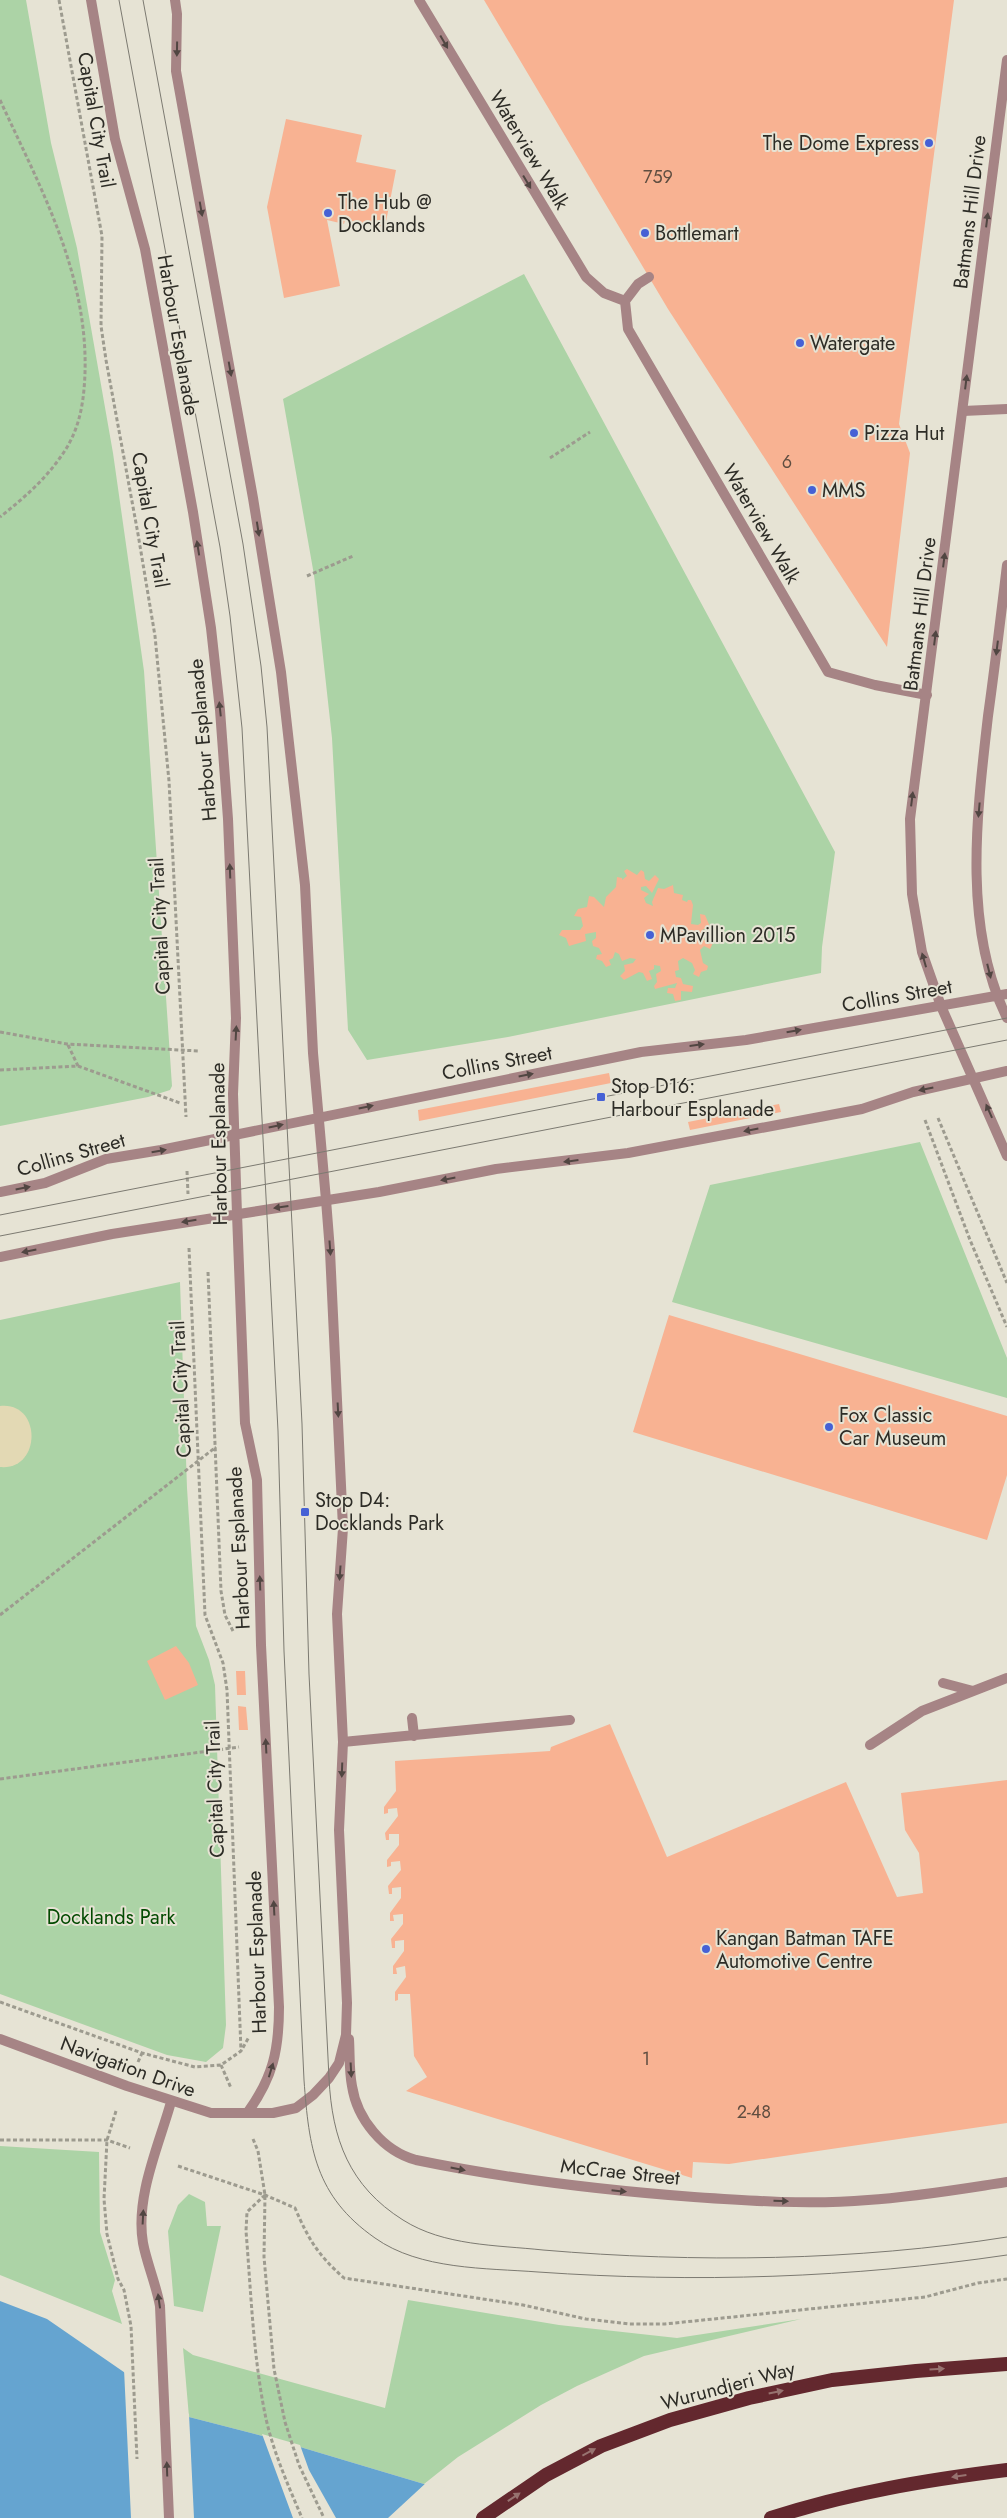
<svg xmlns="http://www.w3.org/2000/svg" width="1007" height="2518" font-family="Jost,sans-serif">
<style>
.green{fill:#acd3a6}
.sand{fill:#e3d9b4}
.water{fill:#65a4d0}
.pier{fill:#e6e3d4}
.building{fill:#f8b292}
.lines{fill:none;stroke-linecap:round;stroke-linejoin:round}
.path{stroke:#9d9b8f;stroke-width:3;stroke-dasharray:4 2.5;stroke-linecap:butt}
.service{stroke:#a68485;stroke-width:10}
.minor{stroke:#a68485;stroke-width:10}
.tertiary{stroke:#a68485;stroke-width:10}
.trunk{stroke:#63282e;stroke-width:14}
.tram{stroke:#7c7a71;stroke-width:1}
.oneway{fill:#514642}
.oneway2{fill:#977370}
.poi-dot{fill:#4661d5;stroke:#e6e3d4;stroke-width:2}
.labels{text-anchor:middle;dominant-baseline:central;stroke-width:4;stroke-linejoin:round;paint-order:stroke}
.number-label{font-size:18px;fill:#604e41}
.street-label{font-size:20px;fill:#2d2c26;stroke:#e6e3d4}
.poi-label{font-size:20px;fill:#2d2c26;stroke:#e6e3d4;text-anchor:start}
.park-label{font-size:20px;fill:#024a00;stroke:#e6e3d4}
</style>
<rect width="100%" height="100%" fill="#e6e3d4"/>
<path class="green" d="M0 0H26L51 143 77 248 113 453 144 671 172 1086 170 1090 148 1097 0 1126Z
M524 274 835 852 822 947 821 973 508 1037 367 1060 348 1030 332 738 314 575 283 399Z
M920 1142 1007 1358V1398L672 1302 710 1185Z
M180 1282 187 1488 196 1626 209 1660 215 1685 226 2025 223 2048 206 2062 167 2055 0 1994V1320Z
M0 2146 99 2152 100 2232 115 2280 112 2291 122 2324 0 2275Z
M189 2194 205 2202 207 2226H221L203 2312 174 2306 168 2231 178 2205Z
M408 2300 559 2325 677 2338 801 2319 644 2356 577 2386 541 2405 458 2457 424 2484 270 2438 189 2417 183 2348 193 2355 385 2408Z"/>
<path class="sand" d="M0 1406C42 1401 42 1471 0 1467Z"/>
<path class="water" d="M0 2301 47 2319 189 2417 270 2438 424 2484 529 2518H0Z"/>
<path class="pier" d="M124 2369 189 2414 194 2518H131Z
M262 2434 300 2445 309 2470 336 2518H293Z
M427 2482 529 2516 531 2518H388Z"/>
<path class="building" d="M484 0H954L899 424 910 453 887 647 668 309Z
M286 119 362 135 356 162 396 170 385 227 345 220 344 224 327 220 340 286 284 298 267 207Z
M627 869 637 875 641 870 644 872 645 879 649 881 655 875 659 879 652 893 646 886 641 887V890L649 894 644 898 646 903 653 906 652 902 658 888 664 889 673 885 674 893 683 895 682 900 687 902 688 900H691L693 905 691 924 698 925 701 923 700 914 705 915 711 929H703L704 940 713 943 710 949 704 946 700 950 703 963 708 966 707 970 701 972 699 977 693 974 695 970 692 963 683 958 678 961 679 970 675 971 676 977 681 978 683 984 693 986 692 992 681 991V1000L675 1001 673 994 667 993 668 988H675L677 983 655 989 654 986 657 982 656 974 661 971 660 966 654 965V969L649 971 652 979 647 981 643 973 639 972 624 980 620 976 625 971 624 965 633 963 636 959 630 958 622 961 619 954 615 952 613 958 609 960 611 965 606 967 602 961 596 959 597 955 602 954 599 948 593 946 592 941 596 938V932L585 934 586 941 569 946 566 938 559 935 562 930H580L583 926 581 917 574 916 578 909 587 907 589 896 594 897 604 907 606 897 616 887 617 877 622 878V880L627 876 624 871Z
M609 1073 611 1083 419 1121 418 1110Z
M779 1104 781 1112 690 1130 688 1122Z
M669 1315 1007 1416V1475L987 1540 633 1432Z
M176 1646 189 1663 198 1685 165 1700 147 1661Z
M236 1671H245L246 1695H237Z
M238 1706 246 1707 248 1730H239Z
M610 1724 667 1857 846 1782 897 1897 923 1893 919 1853 905 1830 901 1793 1007 1780V2123L729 2164 693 2162 692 2178 406 2091 427 2077 414 2056 410 1994H398V2000L395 2001V1992L406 1977 405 1966 396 1968 397 1974H393V1966L404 1951V1940L395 1941V1948H392L391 1939 403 1924V1914L393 1915 394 1921H390V1913L401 1898V1887L392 1888V1894H389L388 1886 401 1870 400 1861 391 1862V1866L387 1867V1860L399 1845V1834H389V1840H386L385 1833 398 1816 397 1808 388 1809V1813L384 1814V1807L396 1791 395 1761 550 1751 551 1747Z"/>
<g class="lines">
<path class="path" d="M59 0 102 236 101 326 106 360 138 534 155 636 169 781 186 1117
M0 100C40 187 88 273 85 373 84 401 80 428 64 452 47 478 24 498 0 517
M550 458 590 432
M307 576 353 556
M0 1032 67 1044 199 1051
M68 1045 78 1066
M0 1070 78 1066 180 1103
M938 1118 1007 1283
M925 1120 970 1240 1007 1327
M187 1171 188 1194
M189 1248 205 1615 223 1663 227 1690 241 2051
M208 1272 221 1591 225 1615 233 1631
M0 1615 216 1447
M0 1779 239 1747
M0 2002 142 2053 195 2067 221 2065 241 2051 249 2037
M138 2062 142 2053
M221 2065 231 2088
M116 2111 107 2140 104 2199 107 2234 118 2279 124 2290 131 2326 137 2459
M253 2139 258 2151 265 2195 264 2257 274 2369 285 2422 299 2465 324 2518
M0 2140H107L130 2148
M178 2166 265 2195 295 2208C309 2240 317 2254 344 2278L523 2305 586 2319 629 2324H665L925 2297 978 2283 1007 2279
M265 2195 247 2212 246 2231C251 2292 253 2354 265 2414 272 2449 288 2485 302 2518"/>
<path class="service" d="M943 1683 973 1691
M412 1718 414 1736
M343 1742 570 1720
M870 1745 922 1711 1007 1678"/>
<path class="minor" d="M419 0 586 277 604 293 625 301
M649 277 638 284 625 301 628 329 828 672 875 685 927 695
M963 411 1007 409
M237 1214 245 1423 257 1480 261 1645 279 2007C279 2050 273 2077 248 2112
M0 2039 127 2086 211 2113H273L296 2108 313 2095 329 2078 339 2063 346 2035 347 2003 339 1830 343 1742 337 1614 343 1528 330 1251 326 1200
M349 2039C350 2055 349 2071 352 2086 357 2119 383 2151 416 2160 508 2179 601 2190 694 2197 752 2201 810 2205 868 2200 915 2197 961 2189 1007 2182
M169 2518 160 2306C156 2284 147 2264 143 2243 135 2197 159 2145 171 2102"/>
<path class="tertiary" d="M91 0 115 139 145 249 193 512 211 628 220 710 228 819 236 1018 233 1094 237 1214
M175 0 177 14 176 71 253 498 281 672 305 885 313 1053 326 1200
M1007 60 910 819 912 894 922 952 941 1006 1007 1156
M1007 565C1001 615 995 666 988 716 977 813 962 927 1007 1018
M0 1192 45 1183 106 1159 161 1150 641 1052 746 1040 1007 994
M0 1257 112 1234 379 1192 496 1169 628 1153 862 1109 913 1092 1007 1071"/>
<path class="trunk" d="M483 2518 546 2475 601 2446 670 2420 749 2398 832 2380 916 2371 1007 2364
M771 2518C848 2493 926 2480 1007 2470"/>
<path class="tram" d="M119 0 220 547 230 616 242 728 278 1431 284 1651 304 2080C309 2148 315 2196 375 2238 420 2270 486 2268 538 2272 695 2283 851 2278 1007 2255
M143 0 243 544 261 666 267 727 302 1424 309 1674 329 2078C332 2139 349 2186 403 2220 444 2246 496 2245 543 2250 695 2263 856 2261 1007 2237
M0 1215 1007 1018
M0 1236 1007 1040"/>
</g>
<defs><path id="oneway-solid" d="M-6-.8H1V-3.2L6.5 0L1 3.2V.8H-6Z" transform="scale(1.25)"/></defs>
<g class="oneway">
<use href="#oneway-solid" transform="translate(444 42) rotate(60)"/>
<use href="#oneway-solid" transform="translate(177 49) rotate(91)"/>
<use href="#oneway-solid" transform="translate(527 182) rotate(59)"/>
<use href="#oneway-solid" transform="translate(201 209) rotate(80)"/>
<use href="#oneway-solid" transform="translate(987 220) rotate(-83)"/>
<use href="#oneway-solid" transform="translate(230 369) rotate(80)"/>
<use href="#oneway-solid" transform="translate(966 382) rotate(-83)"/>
<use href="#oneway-solid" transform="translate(258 529) rotate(81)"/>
<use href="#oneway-solid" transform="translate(198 548) rotate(-99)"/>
<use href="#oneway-solid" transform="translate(944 560) rotate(-83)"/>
<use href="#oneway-solid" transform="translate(935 638) rotate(-83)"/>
<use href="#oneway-solid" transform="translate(997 648) rotate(97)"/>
<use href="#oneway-solid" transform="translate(220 709) rotate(-96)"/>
<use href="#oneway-solid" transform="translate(912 799) rotate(-83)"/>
<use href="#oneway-solid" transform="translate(979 810) rotate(95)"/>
<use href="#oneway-solid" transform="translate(230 871) rotate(-92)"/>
<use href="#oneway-solid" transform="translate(924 960) rotate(-106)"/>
<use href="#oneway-solid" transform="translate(989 971) rotate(76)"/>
<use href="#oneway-solid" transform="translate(794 1031) rotate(-10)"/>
<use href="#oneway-solid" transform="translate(236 1033) rotate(-87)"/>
<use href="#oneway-solid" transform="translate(697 1045) rotate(-7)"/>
<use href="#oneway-solid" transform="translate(526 1075) rotate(-11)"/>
<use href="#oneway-solid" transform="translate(926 1089) rotate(168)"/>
<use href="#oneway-solid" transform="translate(366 1107) rotate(-12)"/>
<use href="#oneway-solid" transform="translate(989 1111) rotate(-114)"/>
<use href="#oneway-solid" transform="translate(276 1126) rotate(-12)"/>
<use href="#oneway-solid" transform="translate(751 1130) rotate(169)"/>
<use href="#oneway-solid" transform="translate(159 1151) rotate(-10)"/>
<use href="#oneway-solid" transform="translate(571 1161) rotate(173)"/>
<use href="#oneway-solid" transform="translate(448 1179) rotate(169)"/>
<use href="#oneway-solid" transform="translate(23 1188) rotate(-11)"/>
<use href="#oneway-solid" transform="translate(281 1207) rotate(172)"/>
<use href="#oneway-solid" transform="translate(189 1221) rotate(171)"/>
<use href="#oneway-solid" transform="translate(330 1248) rotate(86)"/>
<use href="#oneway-solid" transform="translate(29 1251) rotate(169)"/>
<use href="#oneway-solid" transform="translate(338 1410) rotate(87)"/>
<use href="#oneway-solid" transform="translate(340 1573) rotate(94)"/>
<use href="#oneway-solid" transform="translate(260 1583) rotate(-92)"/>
<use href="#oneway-solid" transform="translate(266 1746) rotate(-93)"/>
<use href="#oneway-solid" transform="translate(342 1770) rotate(92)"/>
<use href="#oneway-solid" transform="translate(274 1908) rotate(-93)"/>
<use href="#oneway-solid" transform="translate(271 2070) rotate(-73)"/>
<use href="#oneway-solid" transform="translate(351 2070) rotate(87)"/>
<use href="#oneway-solid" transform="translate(458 2169) rotate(11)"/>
<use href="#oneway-solid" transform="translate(619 2191) rotate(6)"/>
<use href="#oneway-solid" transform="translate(781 2201) rotate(1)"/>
<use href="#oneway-solid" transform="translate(143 2217) rotate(-87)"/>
<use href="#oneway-solid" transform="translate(159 2301) rotate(-98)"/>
<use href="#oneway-solid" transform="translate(167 2469) rotate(-92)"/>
</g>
<g class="oneway2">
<use href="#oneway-solid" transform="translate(937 2369) rotate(-4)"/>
<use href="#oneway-solid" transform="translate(776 2392) rotate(-12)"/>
<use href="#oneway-solid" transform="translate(589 2452) rotate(-28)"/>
<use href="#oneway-solid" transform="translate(959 2476) rotate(172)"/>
<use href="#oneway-solid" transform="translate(514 2497) rotate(-34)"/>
</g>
<g class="poi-dot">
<circle cx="929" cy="143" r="5"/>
<circle cx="328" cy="213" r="5"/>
<circle cx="645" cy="233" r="5"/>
<circle cx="800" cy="343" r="5"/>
<circle cx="854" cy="433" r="5"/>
<circle cx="812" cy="490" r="5"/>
<circle cx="650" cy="935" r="5"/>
<rect x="596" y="1092" width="10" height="10" rx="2.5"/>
<circle cx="829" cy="1427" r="5"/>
<rect x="300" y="1507" width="10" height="10" rx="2.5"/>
<circle cx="706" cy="1949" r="5"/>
</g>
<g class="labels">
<g class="number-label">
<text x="658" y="177">759</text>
<text x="787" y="462">6</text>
<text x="646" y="2059">1</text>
<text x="754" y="2112">2-48</text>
</g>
<g class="street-label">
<text transform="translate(96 120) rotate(80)">Capital City Trail</text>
<text transform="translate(529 150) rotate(59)">Waterview Walk</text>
<text transform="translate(970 212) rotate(-83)">Batmans Hill Drive</text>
<text transform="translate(178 335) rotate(80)">Harbour Esplanade</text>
<text transform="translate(150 520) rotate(80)">Capital City Trail</text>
<text transform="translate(761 524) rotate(60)">Waterview Walk</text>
<text transform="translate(920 614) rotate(-83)">Batmans Hill Drive</text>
<text transform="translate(203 740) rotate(-95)">Harbour Esplanade</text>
<text transform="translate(160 926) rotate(-93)">Capital City Trail</text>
<text transform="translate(897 996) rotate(-10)">Collins Street</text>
<text transform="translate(497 1063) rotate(-11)">Collins Street</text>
<text transform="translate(219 1144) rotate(-91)">Harbour Esplanade</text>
<text transform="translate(71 1155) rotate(-16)">Collins Street</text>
<text transform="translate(181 1389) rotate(-93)">Capital City Trail</text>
<text transform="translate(239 1548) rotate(-93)">Harbour Esplanade</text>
<text transform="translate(215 1789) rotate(-92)">Capital City Trail</text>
<text transform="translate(257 1952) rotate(-92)">Harbour Esplanade</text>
<text transform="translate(128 2067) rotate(20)">Navigation Drive</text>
<text transform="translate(620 2172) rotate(6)">McCrae Street</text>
<text transform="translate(728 2386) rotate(-15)">Wurundjeri Way</text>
</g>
<g class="poi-label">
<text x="919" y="143" text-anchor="end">The Dome Express</text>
<text x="338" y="202">The Hub @<tspan x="338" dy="23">Docklands</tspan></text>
<text x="655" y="233">Bottlemart</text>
<text x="810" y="343">Watergate</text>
<text x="864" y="433">Pizza Hut</text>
<text x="822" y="490">MMS</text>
<text x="660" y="935">MPavillion 2015</text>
<text x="611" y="1086">Stop D16:<tspan x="611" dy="23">Harbour Esplanade</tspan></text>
<text x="839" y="1415">Fox Classic<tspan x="839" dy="23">Car Museum</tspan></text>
<text x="315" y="1500">Stop D4:<tspan x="315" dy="23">Docklands Park</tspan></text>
<text x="716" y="1938">Kangan Batman TAFE<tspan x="716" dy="23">Automotive Centre</tspan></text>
</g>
<g class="park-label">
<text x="111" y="1917">Docklands Park</text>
</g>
</g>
</svg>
